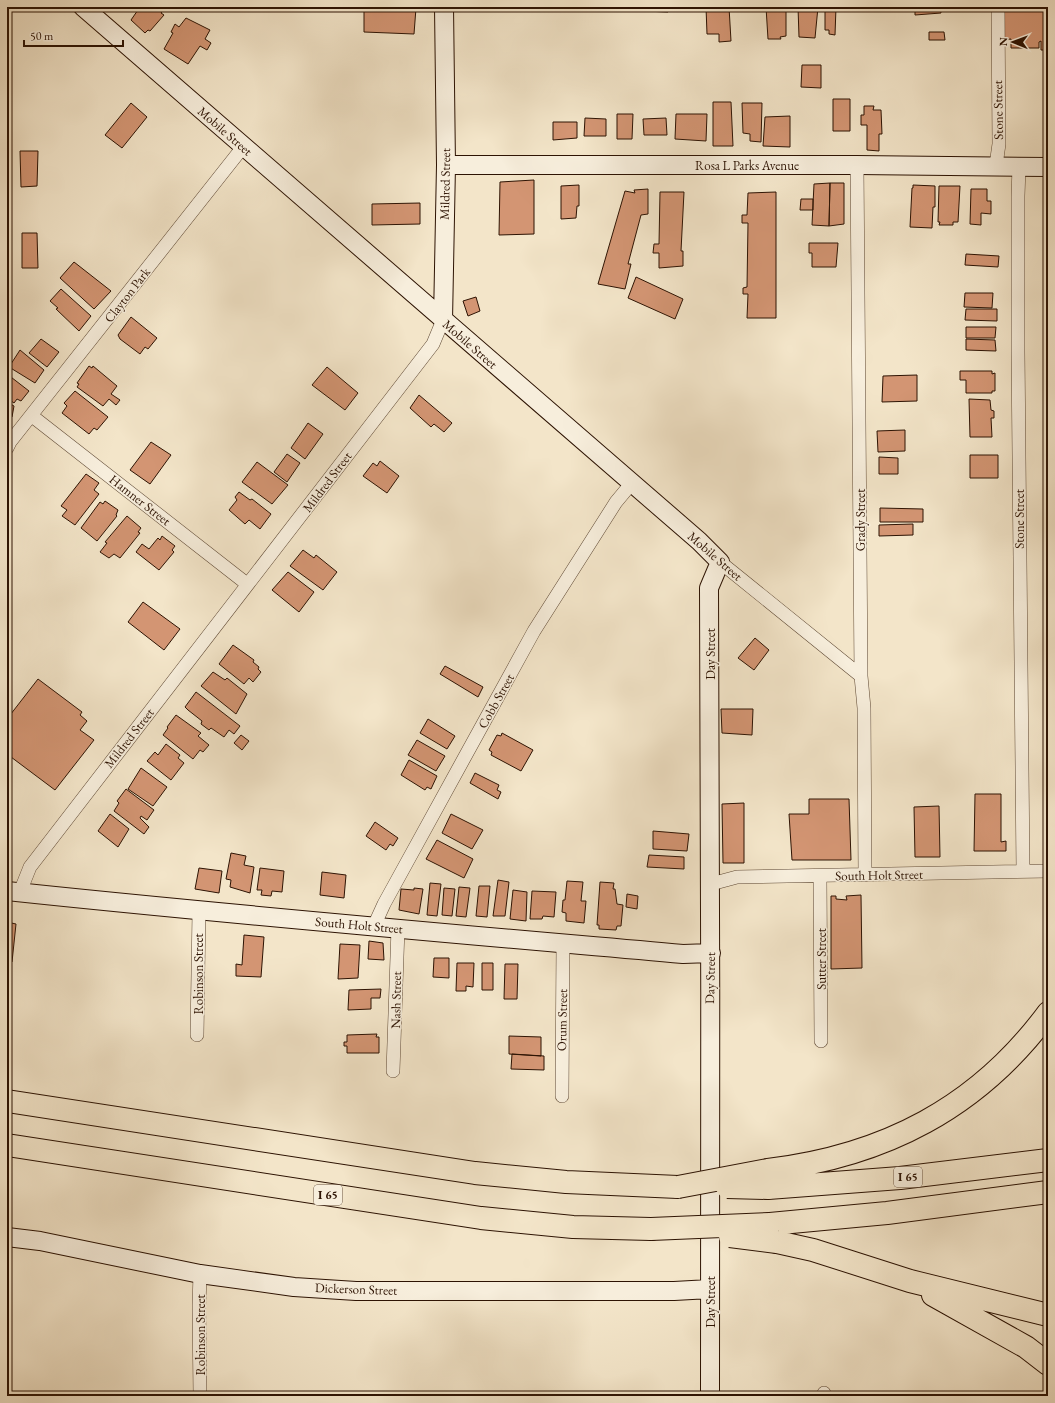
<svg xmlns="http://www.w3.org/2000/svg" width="1055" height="1403" font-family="'EB Garamond',serif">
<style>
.building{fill:#d39573;stroke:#2d1303}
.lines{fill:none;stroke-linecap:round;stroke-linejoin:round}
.street-casing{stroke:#5e4834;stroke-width:14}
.secondary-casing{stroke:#2d1303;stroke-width:20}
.highway-casing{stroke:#2d1303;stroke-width:24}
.street{stroke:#f7eedc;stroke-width:13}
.secondary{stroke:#f7eedc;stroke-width:18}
.highway{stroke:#f3e5c9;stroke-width:22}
.highway-bridge-casing{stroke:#2d1303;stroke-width:24;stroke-linecap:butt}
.highway-bridge{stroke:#f3e5c9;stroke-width:22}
.labels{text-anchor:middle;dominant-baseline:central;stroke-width:3;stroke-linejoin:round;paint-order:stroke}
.shield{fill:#f7eedc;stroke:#6a5544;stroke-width:1}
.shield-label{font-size:12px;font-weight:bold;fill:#2d1303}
.street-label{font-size:13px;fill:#2d1303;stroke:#f7eedc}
</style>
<rect width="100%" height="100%" fill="#f3e5c9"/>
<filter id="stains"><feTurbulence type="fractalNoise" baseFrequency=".005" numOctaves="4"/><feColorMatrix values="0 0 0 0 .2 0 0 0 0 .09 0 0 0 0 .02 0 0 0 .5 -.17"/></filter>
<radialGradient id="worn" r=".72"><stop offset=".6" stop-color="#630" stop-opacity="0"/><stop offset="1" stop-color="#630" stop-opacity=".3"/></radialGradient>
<path class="building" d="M140 7H166L161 13 164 15 150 31 148 30 145 33 131 20Z
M524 7H548V10H524Z
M558 7H579L578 10 558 9Z
M583 7H609V10H583Z
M614 7H636V10H614Z
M645 7H668V12L644 11Z
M675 7H698L699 9 675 8Z
M706 7H729L731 41 719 42V34H707Z
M766 7H786V36L780 37 781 39H768Z
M798 7H818L815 38 799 37Z
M825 7H837H836L835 35 829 34V30H825Z
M887 7H909H895V11H887Z
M915 7H940L941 13 915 15Z
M1002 7H1048V50H1041V41L1039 42V48H1011V39L1002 40Z
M416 8 414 34 364 32V9Z
M186 18 210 30 205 39 211 43 207 50 200 46 188 64 164 49 173 33 171 32 175 24 179 27Z
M929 32H944L945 40H929Z
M802 65H821V88L801 87Z
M833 99H850V131H833Z
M713 102H731L733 146H713Z
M131 103 147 117 122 148 105 135Z
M742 103H762L761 142 750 141V134L743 133Z
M864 106H874L873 110H881L882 134H879V151L867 150V125H861V115H864Z
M617 114H633L632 139H617Z
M676 114H707L706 141 675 139Z
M790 116V147L763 146 765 117Z
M585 118 606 119V136H584Z
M666 118 667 135H644L643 119Z
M553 122H577V138L553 140Z
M7 137H9V151H7Z
M20 151H38L37 186 21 187Z
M534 180V234L499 235 500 182Z
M830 183 829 226 812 225 814 184Z
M830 183H844V224L829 226Z
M579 185V206H577L576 218 561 219V186Z
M913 185 935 186V207H933L932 228 910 227 912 188H913Z
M7 186H9V202H7Z
M939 186H960L958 222H953V225H939L940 222H938Z
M648 189V214L641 215 628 264H631L625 289 598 284 625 191 635 193 634 190Z
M971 189H987V201H991V214L981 213V225L970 224Z
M660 192H684L681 251H683V266L659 268V253H653L654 244H659Z
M776 192V318H747L748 294H743V288L747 287 748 223H742V215H747L748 193Z
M801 199H813V210H800Z
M420 203V224L372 225V204Z
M7 218H9V232H7Z
M22 233H37L38 268H22Z
M809 243H838L836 267H812V253H809Z
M966 254 999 256 998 267 965 265Z
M74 262 111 291 94 309 60 278Z
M7 267H9V282H7Z
M636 277 683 299 675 319 628 298Z
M61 289 91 316 79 331 56 309 58 308 50 301Z
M965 293H993L992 308 964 307Z
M476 297 480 311 468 316 463 301Z
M966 309H997V321L965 320Z
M131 317 157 338 148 349 145 347 140 354 120 339 118 335Z
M966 327H996L995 338H966Z
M41 339 59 352 47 367 29 353Z
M966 339 995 340 996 351 966 350Z
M20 350 44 370 35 383 9 367Z
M89 366 92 368 93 366 117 386 111 394 120 400 116 405 109 399 103 406 77 387 79 384 77 383Z
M327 367 358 393 345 410 312 385Z
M960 371H992V374L995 373V391H992V393H966V380H960Z
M7 374 29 391 21 401 17 399 14 403 7 398Z
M917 375V401L882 402 883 376Z
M75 391 108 417 97 430 94 428 89 434 62 413 67 406 64 403Z
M419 395 452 423 444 432 434 424 431 427 410 408Z
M969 399 990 400 991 410 994 411V418H991L992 437H970Z
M7 402 14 406 12 417 9 416 8 423Z
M308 423 323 434 305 459 291 448Z
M905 430V451L878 452 877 431Z
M151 442 171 455 150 484 130 470Z
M287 454 300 463 287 482 274 472Z
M970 455H998V478H970Z
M879 457 898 458V474H879Z
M380 461 399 476 387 493 363 476 373 463 377 466Z
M257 462 288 485 272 504 242 482Z
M86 474 99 483 94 490 99 494 75 525 62 516 67 510 61 506Z
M239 492 250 500 252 499 271 514 260 529 249 520 245 524 229 510 237 500 235 497Z
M105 501 118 510 116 515 117 516 97 541 81 528 100 502 103 504Z
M880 508 923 509V522H880Z
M127 516 141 528 138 532 140 533 120 558 114 554 109 558 100 552 107 543 105 542Z
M913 524V535L879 536V525Z
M162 536 175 546 172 550 174 552 159 570 136 552 142 544 149 549 158 538 160 540Z
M303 550 314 558 316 555 337 572 323 590 290 566Z
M288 572 314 592 299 612 272 590Z
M143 602 180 629 164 650 128 622Z
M755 638 769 650 754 670 738 658Z
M233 645 254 660 253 662 259 667 258 669 261 672 253 682 249 678 244 684 219 664Z
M445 666 483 687 478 697 440 674Z
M213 672 225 680 227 678 247 694 236 714 201 686Z
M38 679 82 712 80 715 87 721 80 730 94 740 55 790 7 754V719Z
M196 692 240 726 234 734 229 730 224 737 211 728 209 730 201 724 202 721 188 710 185 707Z
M721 709H753L752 735 722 733Z
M176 715 201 733 198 736 209 745 203 752 200 750 193 759 163 735 168 728 167 727Z
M428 719 455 736 447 749 420 733Z
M502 733 533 750 521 771 491 755 492 752 489 750 497 735 501 736Z
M241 735 249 741 242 750 234 743Z
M417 740 445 756 436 771 408 755Z
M166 744 180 755 178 758 184 763 171 780 147 761 155 752 158 755Z
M409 760 437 776 431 789 427 787 425 790 401 775Z
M141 768 167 787 153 806 128 789Z
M475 773 499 785 497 790 501 792 498 799 470 783Z
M126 789 154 810 147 820 141 816 140 818 149 827 144 834 114 811 119 803 117 801Z
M7 794 10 795 7 822Z
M975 794H1001V842L1006 841V851H974Z
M809 799H849L851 860H792L789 814H809Z
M744 803V863H723L722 804Z
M939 806 940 857H915L914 807Z
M110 814 129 829 118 847 98 831Z
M451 814 483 830 472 849 442 833Z
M375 822 398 838 393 846 390 844 386 850 366 836Z
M653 831 689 834 687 851 653 849Z
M437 840 473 859 464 878 426 859Z
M231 853 246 856 244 865 254 867 250 893 230 887 231 880 226 879Z
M649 855 684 857V869L647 867Z
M199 868 222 871 219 893 195 889Z
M260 868 284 871 282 892 272 891 271 896 261 895 262 890H257Z
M322 872 346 875 344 898 320 895Z
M498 880 509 882 505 916H493Z
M567 881 583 882 581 901H586L584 923 566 921V913L562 912 563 900H565Z
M600 882 614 883 613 889H615L617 904 623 905 621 926H617L616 930 599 929V925H597Z
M430 883 441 884 437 916 427 915Z
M479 886H490L487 917 476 916Z
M459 887 470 888 466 917 456 916Z
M414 888 423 889 419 914 399 910 401 889 414 890Z
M444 888 455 889 452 916 442 915Z
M513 890 527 892 526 921 510 919Z
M532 891 556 892 554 917 543 916 542 919H530Z
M627 894 638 896 637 909 626 907Z
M861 895 862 968 831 969V896H836V899L847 900 846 896Z
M7 922 16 924 12 962 7 961Z
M244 935 264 937 261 977 236 976V964L242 965Z
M369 941 383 943 384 960 368 959Z
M340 944 360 945 358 978 338 979Z
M434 958H449V978L433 977Z
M457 963H474L473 987 466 986V991H456Z
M482 963H493V990H482Z
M505 964H518L517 999H504Z
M381 989 380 998H371V1009L348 1010 349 990Z
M377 1034 376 1037H379V1053H347V1046H344V1042H347V1035Z
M509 1036 541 1037V1056L509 1054Z
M512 1054 544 1056V1070L511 1069Z"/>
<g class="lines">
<g class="street-casing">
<path id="street" d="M857 165 861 676 864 708 865 875
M996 165 999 144 998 7
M1019 167 1018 196V352L1023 871
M32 416 247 584
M7 448 10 442 243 147
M720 562 861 676
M820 877 821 1041
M711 884 737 877 1048 871
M20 892 30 867 433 344 443 320
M374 926 384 904 534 631 616 502 631 484
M197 1035 199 912
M393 1071 398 928
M562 1096 563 944
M824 1393V1396
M200 1396 199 1306 200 1274"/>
</g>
<g class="secondary-casing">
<path id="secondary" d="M83 7 699 541 720 562 709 588C711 857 710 1127 710 1396
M446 165H857L1048 167
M443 320 446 165 444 7
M7 891C232 915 457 934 683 954L711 953
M7 1237 40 1241 200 1274 294 1287 356 1291H674L710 1289"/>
</g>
<g class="highway-casing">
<path id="highway" d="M7 1101 475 1173 566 1182 678 1187
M7 1145 481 1218 573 1227 651 1229
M768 1170C884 1156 978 1108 1048 1013
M768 1188 900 1178 1048 1160
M770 1224 887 1213 1048 1192
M777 1242 813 1250 910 1281 1048 1315
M933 1295 1026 1347 1048 1364"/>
</g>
<use href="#street" class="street"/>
<use href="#secondary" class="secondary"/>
<use href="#highway" class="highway"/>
<g class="highway-bridge-casing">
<path id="highway-bridge" d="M678 1187 768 1170
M727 1187 768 1188
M651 1229 770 1224
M730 1236 777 1242"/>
</g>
<use href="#highway-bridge" class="highway-bridge"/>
</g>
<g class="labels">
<g class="shield">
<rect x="894" y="1167" width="28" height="20" rx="3"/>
<rect x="314" y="1185" width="28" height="20" rx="3"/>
</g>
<g class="shield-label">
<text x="908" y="1177">I 65</text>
<text x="328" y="1195">I 65</text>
</g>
<g class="street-label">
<text transform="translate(998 110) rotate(-91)">Stone Street</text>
<text transform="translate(225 131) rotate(41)">Mobile Street</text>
<text x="747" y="165">Rosa L Parks Avenue</text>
<text transform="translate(445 184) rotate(-89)">Mildred Street</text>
<text transform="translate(127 295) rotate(-52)">Clayton Park</text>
<text transform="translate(470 344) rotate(41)">Mobile Street</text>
<text transform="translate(327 482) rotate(-53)">Mildred Street</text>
<text transform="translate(140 500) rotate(38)">Hamner Street</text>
<text transform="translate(1019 519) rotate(-90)">Stone Street</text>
<text transform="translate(860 520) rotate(-90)">Grady Street</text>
<text transform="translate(715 556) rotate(41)">Mobile Street</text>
<text transform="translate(710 654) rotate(-90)">Day Street</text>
<text transform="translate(496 701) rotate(-61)">Cobb Street</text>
<text transform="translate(129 738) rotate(-52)">Mildred Street</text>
<text transform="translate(879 875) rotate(-1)">South Holt Street</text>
<text transform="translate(359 925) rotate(5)">South Holt Street</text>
<text transform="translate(821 959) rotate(-90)">Sutter Street</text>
<text transform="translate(198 974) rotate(-90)">Robinson Street</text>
<text transform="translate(710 978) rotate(-89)">Day Street</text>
<text transform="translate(396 1000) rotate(-89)">Nash Street</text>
<text transform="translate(562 1020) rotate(-89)">Orum Street</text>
<text transform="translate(356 1289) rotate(2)">Dickerson Street</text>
<text transform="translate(710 1302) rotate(-90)">Day Street</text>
<text transform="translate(200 1335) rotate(-90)">Robinson Street</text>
</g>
</g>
<rect width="1055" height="1403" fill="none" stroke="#f3e5c9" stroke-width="24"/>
<rect x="8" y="8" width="1039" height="1387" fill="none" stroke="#2d1303" stroke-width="2"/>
<rect x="12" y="12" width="1031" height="1379" fill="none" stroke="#2d1303"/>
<g transform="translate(1013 42) rotate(271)" stroke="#f7eedc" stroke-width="3" paint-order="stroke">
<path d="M0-3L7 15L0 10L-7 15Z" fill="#2d1303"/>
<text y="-6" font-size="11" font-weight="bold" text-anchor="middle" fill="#2d1303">N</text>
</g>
<path d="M24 40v6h99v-6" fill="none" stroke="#2d1303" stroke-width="2"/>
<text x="30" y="40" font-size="12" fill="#2d1303" stroke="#f7eedc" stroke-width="3" paint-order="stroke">50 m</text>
<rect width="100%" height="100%" filter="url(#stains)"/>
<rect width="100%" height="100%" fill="url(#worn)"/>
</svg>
